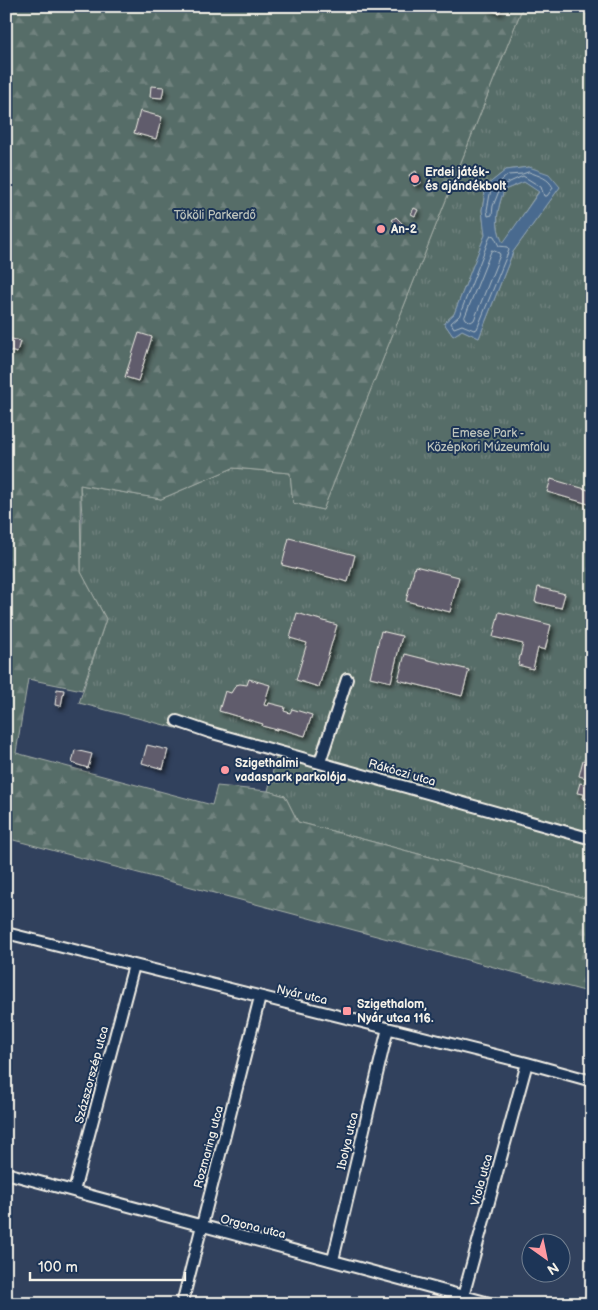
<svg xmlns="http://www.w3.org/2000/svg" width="598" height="1310" font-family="'Balsamiq Sans',sans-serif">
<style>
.grass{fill:url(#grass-tufts);stroke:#a6afa8;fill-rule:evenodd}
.forest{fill:url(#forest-firs);stroke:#a6afa8}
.water{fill:#486b8f;stroke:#8da1b3;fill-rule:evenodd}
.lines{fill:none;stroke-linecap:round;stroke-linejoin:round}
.shore{stroke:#afbbc4;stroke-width:1}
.building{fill:#605c6c;stroke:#f4f1e8;filter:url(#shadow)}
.minor-casing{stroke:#f4f1e8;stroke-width:14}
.minor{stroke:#1d3557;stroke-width:10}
.poi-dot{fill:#ff9aa2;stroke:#1d3557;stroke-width:2}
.labels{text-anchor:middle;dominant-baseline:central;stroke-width:4;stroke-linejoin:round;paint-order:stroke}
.poi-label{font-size:12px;font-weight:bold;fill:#f4f1e8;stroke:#1d3557;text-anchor:start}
.park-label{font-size:12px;fill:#bdc3bb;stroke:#1d3557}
.street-label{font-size:12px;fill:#f4f1e8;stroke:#1d3557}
</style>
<defs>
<pattern id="grass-tufts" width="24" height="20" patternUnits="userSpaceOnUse" patternTransform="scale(1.25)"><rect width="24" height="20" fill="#576d68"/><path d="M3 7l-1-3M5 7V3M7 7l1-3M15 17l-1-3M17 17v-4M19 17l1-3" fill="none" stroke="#70827e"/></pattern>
<pattern id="forest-firs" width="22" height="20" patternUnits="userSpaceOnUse" patternTransform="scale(1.25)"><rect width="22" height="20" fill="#576d68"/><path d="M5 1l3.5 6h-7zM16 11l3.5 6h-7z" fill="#70827e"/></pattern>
<filter id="shadow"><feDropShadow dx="3" dy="3" stdDeviation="2.5" flood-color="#0009"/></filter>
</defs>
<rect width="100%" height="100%" fill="#31415d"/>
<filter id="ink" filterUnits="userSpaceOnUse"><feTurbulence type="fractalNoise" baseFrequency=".02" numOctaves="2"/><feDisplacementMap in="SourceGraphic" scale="10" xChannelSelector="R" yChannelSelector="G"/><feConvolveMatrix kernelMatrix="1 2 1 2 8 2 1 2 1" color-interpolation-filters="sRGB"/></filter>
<g filter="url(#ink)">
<path class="grass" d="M523 6H592V900L298 822 285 796 268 791 277 754 79 703 106 619 81 572 82 515 80 485 161 499 233 468 290 473 293 503 323 510ZM529 167 560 187 513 252 479 338 462 330 453 336 444 323 454 314 485 235 482 210 486 186 506 170Z
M524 182 539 191 503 244C494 223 497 211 504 190Z"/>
<path class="forest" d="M6 6H523L323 510 293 503 290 473 233 468 161 499 80 485 81 572 106 619 82 690 28 679 16 753 212 805 217 786 268 791 285 796 298 822 592 900V993L6 838Z"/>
<path class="water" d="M529 167 549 174 560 187 513 252 479 338 462 330 453 336 444 323 454 314 485 235 482 210 486 186 506 170ZM524 182 539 192 503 243C494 224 497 210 504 190Z"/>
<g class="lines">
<path class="shore" d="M529 172C539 176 549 178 553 188L547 196H544L541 187 523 176 501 186 493 206 492 215 488 216 487 210 491 189 508 175 522 174Z
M491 235 494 236 499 246 507 247 509 250 477 329 474 330 462 325 454 328 451 323 459 316Z
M492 250 499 253 500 255 474 320 471 322 466 319 465 317Z"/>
</g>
<path class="building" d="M487 6H502L499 13 486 8Z
M151 86 164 87 162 98 150 97Z
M140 111 162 117 156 139 134 133Z
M416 171 421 183 414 186 409 175Z
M414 208 418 210 415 216 411 214Z
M396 217 407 228 404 231 392 220Z
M139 333 152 337 138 381 125 377Z
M8 338 20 341 17 353 6 350Z
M551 479 592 491V505L547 492Z
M289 538 355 555 348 582 282 565Z
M415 566 459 577 450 612 406 601Z
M538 587 565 594 561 608 535 602Z
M499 612 551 625 545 650 538 648 533 669 518 665 523 644 493 637Z
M297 613 337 625 319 687 296 680 307 643 290 638Z
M381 631 402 636 391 682 370 677Z
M405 654 469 670 462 696 398 680Z
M249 679 270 685 264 705 268 706 269 703 285 707 284 711 290 713 292 709 312 715 305 736 277 728V730L262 726 263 724 219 711 225 691 231 693 236 685 240 684 247 685Z
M57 689 64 690 61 706 55 705Z
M147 745 168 750 163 769 142 763Z
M591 748H592V800L583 798 584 794 577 793 580 783 584 784 586 778 579 776 583 760 590 762 592 756 588 754Z
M75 750 92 754 88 768 72 763Z"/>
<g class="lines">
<g class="minor-casing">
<path id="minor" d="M177 721 209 732 592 839
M320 762 347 679
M6 933 527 1063 592 1081
M6 1173 493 1304
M74 1191 134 965
M333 1260 388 1028
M182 1304 260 997
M461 1304 527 1063"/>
</g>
<use href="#minor" class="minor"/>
</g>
</g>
<g class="poi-dot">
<circle cx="415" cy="179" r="5"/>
<circle cx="381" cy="229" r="5"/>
<circle cx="225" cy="770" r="5"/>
<rect x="342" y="1006" width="10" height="10" rx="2.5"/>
</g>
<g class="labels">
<g class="poi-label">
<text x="425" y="172">Erdei játék-<tspan x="425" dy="14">és ajándékbolt</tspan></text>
<text x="391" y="229">An-2</text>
<text x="235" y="763">Szigethalmi<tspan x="235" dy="14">vadaspark parkolója</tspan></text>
<text x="357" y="1004">Szigethalom,<tspan x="357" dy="14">Nyár utca 116.</tspan></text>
</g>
<g class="park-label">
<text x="215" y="215">Tököli Parkerdő</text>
<text x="488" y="433">Emese Park -<tspan x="488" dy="14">Középkori Múzeumfalu</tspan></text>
</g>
<g class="street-label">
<text transform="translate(402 773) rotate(16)">Rákóczi utca</text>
<text transform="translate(302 995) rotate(13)">Nyár utca</text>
<text transform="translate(92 1075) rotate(-75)">Százszorszép utca</text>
<text transform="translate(348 1141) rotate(-77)">Ibolya utca</text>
<text transform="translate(209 1147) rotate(-75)">Rozmaring utca</text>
<text transform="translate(482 1180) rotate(-75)">Viola utca</text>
<text transform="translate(253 1227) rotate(14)">Orgona utca</text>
</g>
</g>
<rect width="598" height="1310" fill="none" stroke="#1d3557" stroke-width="25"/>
<rect x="12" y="12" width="573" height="1285" fill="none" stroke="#f4f1e8" stroke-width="2" filter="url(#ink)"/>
<g transform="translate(546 1258) rotate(147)"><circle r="24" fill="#1d3557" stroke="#738091"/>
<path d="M0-4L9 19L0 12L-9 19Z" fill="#ff9aa2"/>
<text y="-8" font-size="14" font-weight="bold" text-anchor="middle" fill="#f4f1e8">N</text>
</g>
<path d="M30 1272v8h155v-8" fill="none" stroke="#f4f1e8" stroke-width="2.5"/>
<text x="38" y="1272" font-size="15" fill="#f4f1e8" stroke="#1d3557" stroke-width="4" paint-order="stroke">100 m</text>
</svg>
